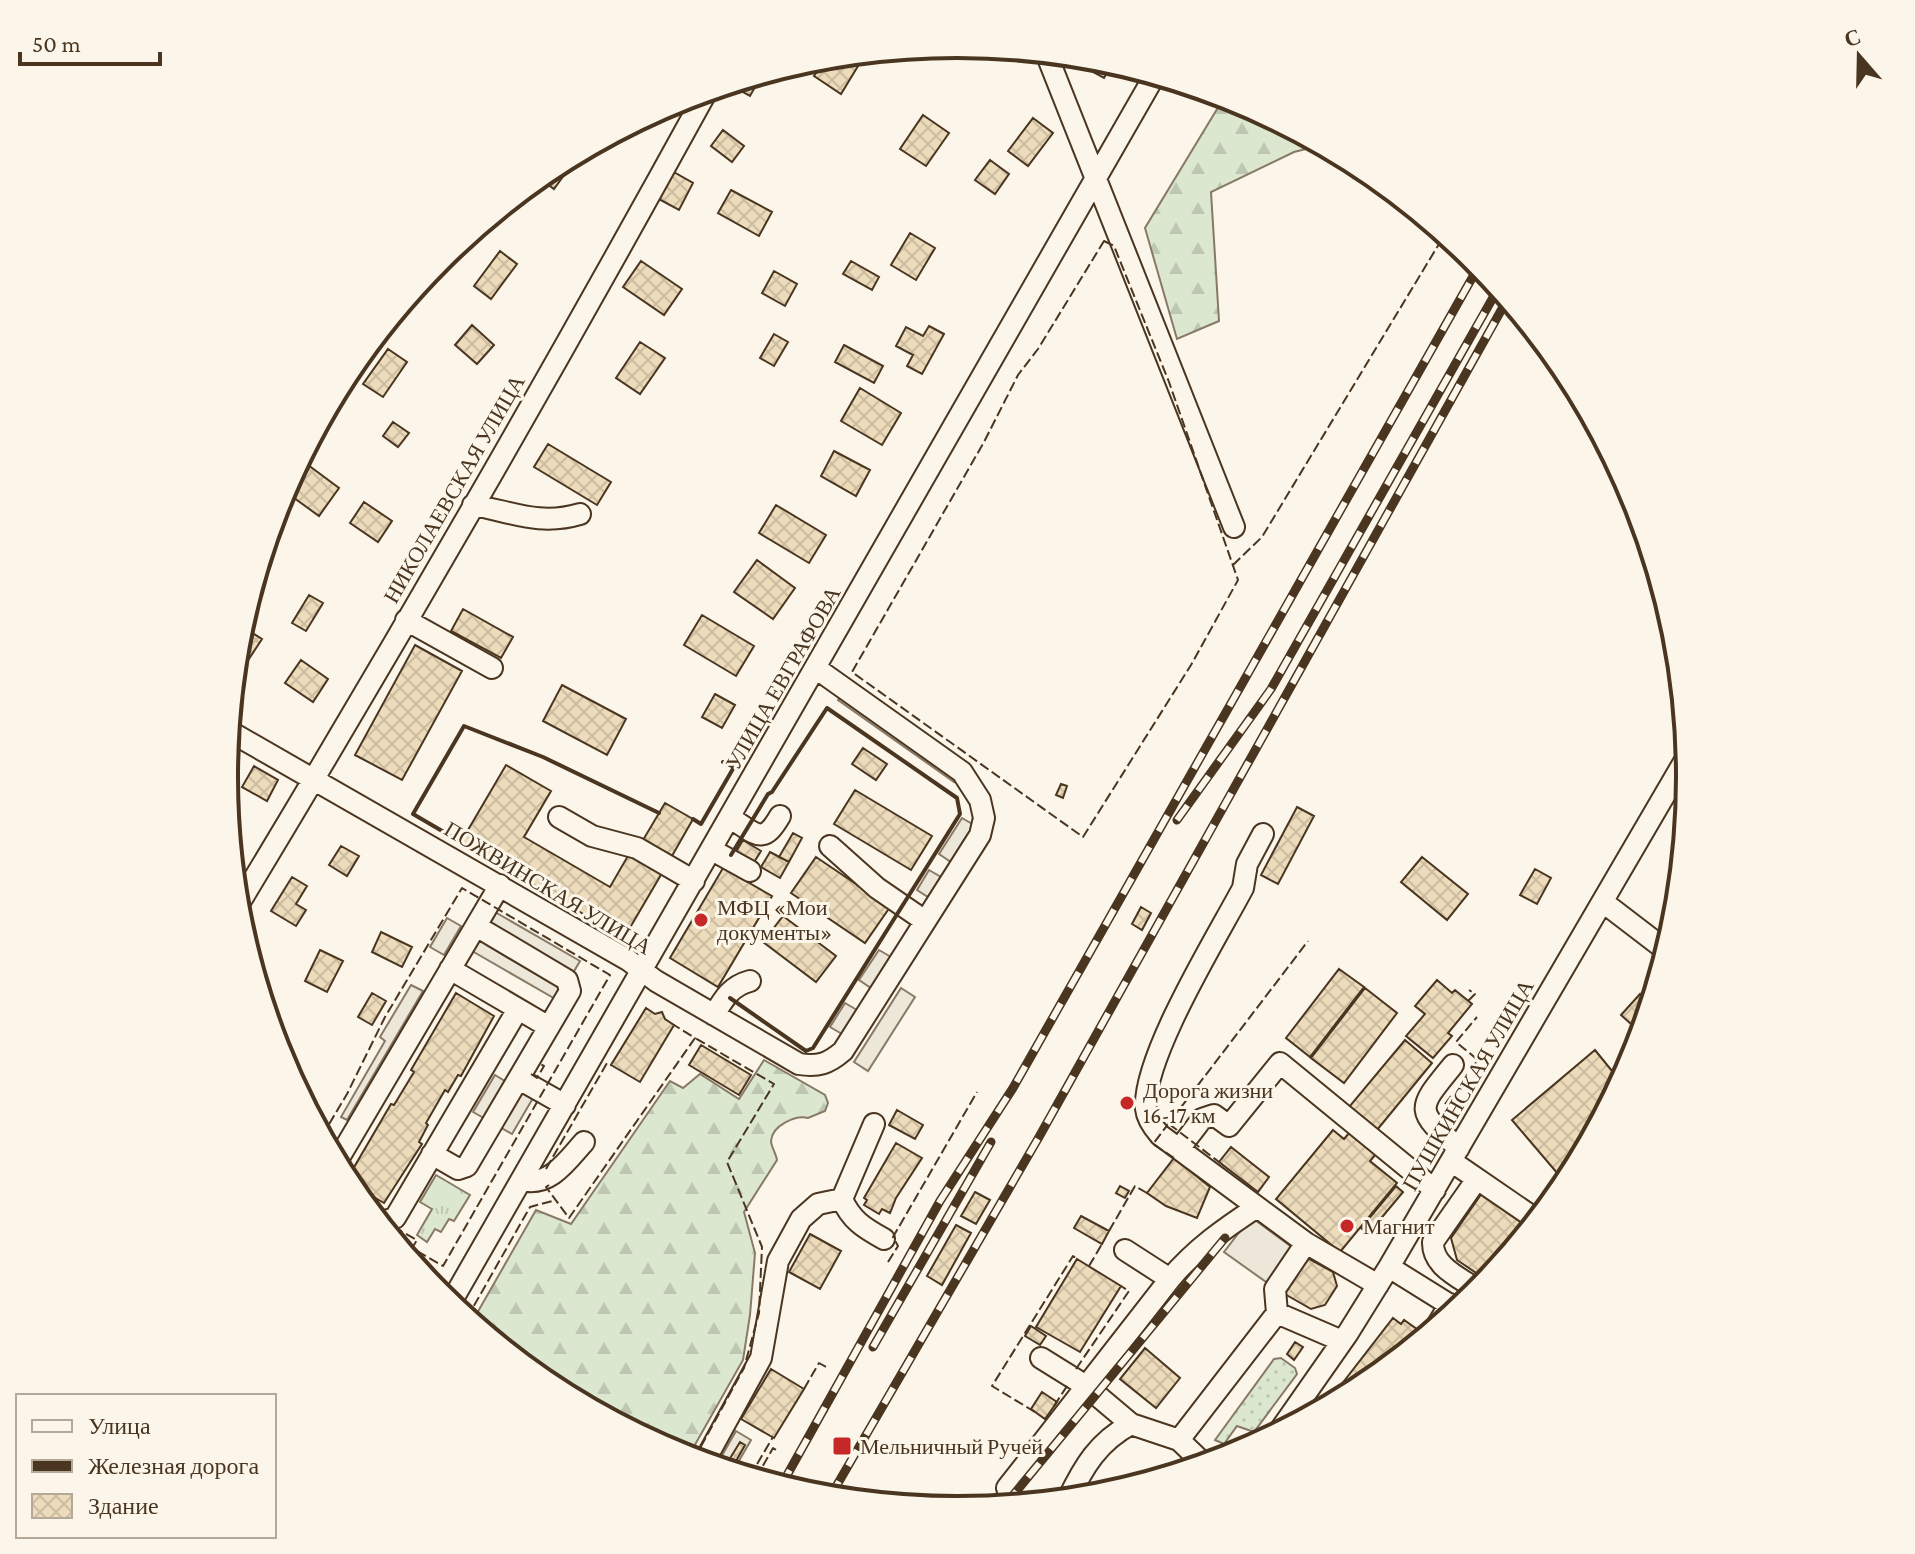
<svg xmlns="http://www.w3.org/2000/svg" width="1915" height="1554" font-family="'Crimson Pro',serif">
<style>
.grass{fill:url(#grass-dots);stroke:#887966;stroke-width:2}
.forest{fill:url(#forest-firs);stroke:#887966;stroke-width:2}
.park{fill:url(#park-tufts);stroke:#887966;stroke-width:2}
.parking{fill:#ede7d9;stroke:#887966;stroke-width:2}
.building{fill:url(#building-cross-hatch);stroke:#4a3520;stroke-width:2}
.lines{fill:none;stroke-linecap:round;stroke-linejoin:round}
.minor-casing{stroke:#4a3520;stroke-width:24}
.minor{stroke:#fbf6e9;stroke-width:20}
.rail-casing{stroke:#4a3520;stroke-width:9}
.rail{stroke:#fbf6e9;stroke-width:6;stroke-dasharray:18;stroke-linecap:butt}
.fence{stroke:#4a3520;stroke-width:2;stroke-dasharray:10 4;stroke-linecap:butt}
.wall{stroke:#4a3520;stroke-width:4}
.poi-dot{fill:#c62828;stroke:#fbf6e9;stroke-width:3}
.labels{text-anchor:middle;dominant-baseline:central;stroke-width:6;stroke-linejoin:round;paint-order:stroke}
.street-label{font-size:22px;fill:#4a3520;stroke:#fbf6e9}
.poi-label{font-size:22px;fill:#4a3520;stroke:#fbf6e9;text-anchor:start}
.rim{fill:none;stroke:#4a3520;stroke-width:4}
</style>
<defs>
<pattern id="grass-dots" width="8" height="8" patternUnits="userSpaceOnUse" patternTransform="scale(2)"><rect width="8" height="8" fill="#dce7d0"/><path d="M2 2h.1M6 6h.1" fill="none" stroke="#bec7b2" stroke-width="1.8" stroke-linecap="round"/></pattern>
<pattern id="forest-firs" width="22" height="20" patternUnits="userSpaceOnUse" patternTransform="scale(2)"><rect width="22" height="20" fill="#dce7d0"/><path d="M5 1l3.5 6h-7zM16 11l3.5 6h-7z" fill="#bec7b2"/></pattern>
<pattern id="park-tufts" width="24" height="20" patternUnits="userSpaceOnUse" patternTransform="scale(2)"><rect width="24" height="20" fill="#dce7d0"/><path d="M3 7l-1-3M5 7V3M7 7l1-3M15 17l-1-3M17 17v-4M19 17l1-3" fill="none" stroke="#bec7b2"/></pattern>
<pattern id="building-cross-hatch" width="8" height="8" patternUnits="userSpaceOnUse" patternTransform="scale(2)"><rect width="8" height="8" fill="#ecdcbc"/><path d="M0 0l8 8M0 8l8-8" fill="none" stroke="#ccbda1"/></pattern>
</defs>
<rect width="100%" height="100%" fill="#fbf6e9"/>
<path class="grass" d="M1281 1358 1295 1368 1297 1374 1254 1432 1237 1426 1224 1444 1215 1440 1274 1359Z"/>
<path class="forest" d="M1225 96 1238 100 1322 145 1294 152 1211 192 1219 321 1177 339 1145 228Z
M764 1060 825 1095 828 1103 825 1111 808 1118C796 1115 772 1125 771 1141 771 1146 776 1154 777 1160L744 1212 755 1253 750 1315 743 1360 688 1457 677 1454 550 1386 472 1322 536 1210 571 1224 670 1081 683 1088 700 1074 739 1099Z
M1166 1464 1178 1466 1180 1472 1134 1486 1141 1478Z"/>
<path class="park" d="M436 1175 470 1195 454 1221 449 1219 441 1232 435 1229 427 1242 417 1235 432 1209 420 1202Z"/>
<path class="parking" d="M842 695 957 776 954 782 838 700Z
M962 818 974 825 951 862 939 854Z
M929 870 941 877 928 897 917 890Z
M495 912 580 961 557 1000 472 951Z
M447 918 461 926 444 955 430 947Z
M879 950 891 957 871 988 859 980Z
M411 985 423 991 347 1120 341 1117 385 1041 380 1037Z
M901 988 915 997 868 1071 854 1062Z
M845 1003 857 1010 842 1034 830 1027Z
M495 1075 533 1098 512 1134 473 1112Z
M1251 1217 1297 1251 1273 1287 1224 1252Z
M736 1431 751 1440 733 1471 716 1466Z"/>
<path class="building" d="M841 55 858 66 841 94 814 76 826 57Z
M1078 56 1101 58 1113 62 1104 78 1075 62Z
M757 76 760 78 750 96 730 85Z
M923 115 949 133 926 166 900 149Z
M1033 118 1053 133 1028 166 1008 151Z
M723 130 744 146 732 162 711 146Z
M990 160 1009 174 995 194 975 180Z
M561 162 569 168 554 189 538 177Z
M672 171 693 183 679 210 657 198Z
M731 190 772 212 759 236 718 213Z
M910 233 935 248 916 280 891 265Z
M500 251 517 264 491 299 474 286Z
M641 261 682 289 664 315 623 287Z
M851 261 879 277 872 290 843 274Z
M774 271 797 284 785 306 762 293Z
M472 325 494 345 477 364 455 345Z
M929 326 944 334 922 374 907 366 913 355 896 346 906 327 923 336Z
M774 334 788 342 774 366 760 358Z
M640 342 665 358 640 394 616 378Z
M844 345 883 366 874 383 835 362Z
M388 349 407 362 383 397 363 384Z
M860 388 901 413 882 445 841 421Z
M393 422 409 433 398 447 383 436Z
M548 444 611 482 597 505 534 467Z
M834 451 870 470 856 496 821 476Z
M300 459 339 488 319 516 283 490Z
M1634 496 1635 497 1641 518 1626 509Z
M364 502 392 521 378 542 350 523Z
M776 505 826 535 809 563 759 533Z
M757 560 795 588 773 619 734 592Z
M261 561 267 565 258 581 255 579Z
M309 595 323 603 306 631 292 623Z
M463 609 513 637 501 658 451 631Z
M702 615 754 646 736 676 684 645Z
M241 626 262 639 247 662 236 656Z
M415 645 462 671 402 780 355 755Z
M301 660 328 679 313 702 285 683Z
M562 685 626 719 607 755 543 721Z
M715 694 735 705 722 728 702 717Z
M863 748 887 764 876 780 852 764Z
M506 765 551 791 524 837 610 887 629 854 662 873 624 938 461 842Z
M254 766 278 780 267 801 242 787Z
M1061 784 1067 786 1063 798 1056 795Z
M855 790 932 836 911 870 834 824Z
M665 803 693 819 672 856 643 840Z
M1297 807 1314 816 1278 884 1261 875Z
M793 833 802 838 789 862 779 857Z
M743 840 761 851 751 867 733 857Z
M341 846 359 856 347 876 329 865Z
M770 852 789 862 780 878 761 867Z
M816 857 890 907 865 943 791 893Z
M1422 857 1468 894 1447 920 1401 882Z
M723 868 772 896 718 987 670 958Z
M1535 869 1551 878 1537 904 1520 895Z
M292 877 307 886 296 904 306 910 296 926 271 911Z
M1141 907 1151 913 1142 930 1132 924Z
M783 916 836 956 816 982 763 942Z
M381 932 412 947 402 967 372 952Z
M320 950 343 961 327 992 305 981Z
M1339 969 1364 987 1310 1057 1286 1038Z
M1437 980 1452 993 1455 990 1472 1004 1448 1033 1452 1036 1433 1058 1406 1036 1425 1014 1415 1006Z
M1365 988 1397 1013 1344 1083 1311 1058Z
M372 993 386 1001 372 1025 358 1017Z
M456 993 494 1016 461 1076 458 1075 448 1092 445 1090 426 1123 428 1125 419 1142 422 1144 384 1203 346 1181 391 1104 394 1105 414 1072 411 1070Z
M1640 994 1651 1005 1642 1034 1621 1015Z
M646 1008 655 1014 662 1012 665 1019 674 1025 640 1082 611 1065Z
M1405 1040 1432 1063 1377 1130 1349 1107Z
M701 1045 751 1075 739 1095 689 1065Z
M1595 1050 1612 1071 1628 1059 1631 1064 1598 1125 1576 1143 1558 1174 1512 1120Z
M285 1065 302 1075 296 1086 285 1066Z
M897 1110 923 1125 915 1139 889 1125Z
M1333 1130 1344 1139 1350 1132 1376 1154 1370 1161 1397 1183 1340 1252 1276 1199Z
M896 1143 922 1158 896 1198 890 1213 882 1209 879 1214 864 1205 867 1200 864 1198Z
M1231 1147 1269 1177 1258 1192 1219 1162Z
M1174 1158 1210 1187 1197 1218 1166 1206 1147 1193Z
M1120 1186 1129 1191 1125 1198 1116 1193Z
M1396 1186 1403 1192 1368 1234 1361 1228Z
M975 1192 990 1200 976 1224 961 1216Z
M1482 1193 1532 1227 1488 1281 1457 1260 1451 1238Z
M1081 1216 1109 1231 1102 1244 1074 1228Z
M956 1225 971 1233 942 1285 927 1276Z
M810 1234 841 1251 820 1289 789 1272Z
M1304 1256 1333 1272 1337 1286 1325 1305 1311 1309 1283 1293Z
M1077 1259 1121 1286 1080 1352 1036 1327Z
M1393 1318 1401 1324 1404 1320 1421 1332 1404 1354 1364 1387 1330 1405 1334 1400 1331 1398Z
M1031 1326 1046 1336 1040 1345 1025 1336Z
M1295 1342 1303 1347 1294 1360 1287 1354Z
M1145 1348 1180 1378 1156 1408 1120 1379Z
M771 1369 804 1389 774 1438 741 1419Z
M1042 1392 1057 1402 1045 1419 1031 1409Z
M740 1442 745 1445 735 1463 729 1460Z"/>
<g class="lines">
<g class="minor-casing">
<path id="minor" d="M1046 53 1234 527
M473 505C512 512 540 526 580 514
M406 620 492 668
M229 731 628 960 656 981 799 1064C818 1067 828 1064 843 1051L980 835 984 818 980 800 962 772 817 669
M559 817 592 836 637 848 694 881
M730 818C756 833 762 847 780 816
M1263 834 1247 864 1243 888C1217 937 1142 1058 1146 1109 1147 1119 1153 1127 1160 1135L1306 1243 1378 1285
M830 846 877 888 925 921
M712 850 750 871
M1603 902 1667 951
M237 907C399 639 556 366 707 91
M450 969 549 1027
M714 1015C724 998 731 986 750 981
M1453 1065C1417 1109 1414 1110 1459 1148
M519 1079 565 1105
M874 1124 842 1199C851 1220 864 1228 884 1239
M1179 1149 1202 1119 1214 1115 1229 1126 1280 1063 1435 1190
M432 1154 458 1169 467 1166 570 991 567 980 476 926
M1451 1161 1537 1220
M336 1163 500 885
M1477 1179 1433 1242C1432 1267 1461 1278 1479 1291
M522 1180C550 1187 567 1161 584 1142
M376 1218 382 1222 395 1218 518 1009
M1306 1243 1275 1289 1277 1313 1342 1341
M1125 1250 1170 1279C1195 1249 1225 1228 1257 1207
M1389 1267 1458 1310
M450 1304 1155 75
M1435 1329 1450 1304
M1041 1358 1086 1386 1131 1424
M1278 1433 1348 1333 1389 1267 1688 755
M704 1462 761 1358 778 1261 801 1219 818 1204 842 1199
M1204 1464 1179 1440 1277 1313
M1007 1488 1170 1279
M1068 1499C1084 1466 1098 1442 1131 1424L1179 1440"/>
</g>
<use href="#minor" class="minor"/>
<g class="rail-casing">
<path id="rail" d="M1177 820 1271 689 1499 287
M873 1347 991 1142
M781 1486 940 1201 1013 1088 1480 264
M830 1497 1039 1137 1508 298
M1005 1505 1225 1238"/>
</g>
<use href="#rail" class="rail"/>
<path class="fence" d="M1104 241 1114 246 1169 382 1238 580 1191 665 1083 837 852 672 984 442 1018 375 1038 349Z
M1233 565 1262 537 1445 234
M1468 1001 1475 994 1469 990
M531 1074 537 1078 544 1066 538 1063
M1445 1104 1478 1060 1456 1042 1477 1017
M1169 1124 1219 1162
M322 1136 347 1094 385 1017 462 888 610 975 443 1266 412 1248 417 1240 397 1229 392 1237 390 1236
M1174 1158 1153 1144 1308 941
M546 1169 607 1063 611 1065
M549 1185 546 1187 569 1218 695 1038 674 1025
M1109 1231 1135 1186 1147 1193
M888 1262 898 1246 893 1237 977 1092
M1089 1266 1102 1244
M467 1318 530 1207 556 1200
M1076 1369 1129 1291 1121 1286
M804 1389 819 1363 828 1368
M1054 1406 1069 1383
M1035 1412 992 1386 1073 1256 1077 1259
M694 1459 744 1368 759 1313 762 1247 727 1162 774 1084 695 1038
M750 1476 773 1437
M756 1478 773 1448 779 1452"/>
<path class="wall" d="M693 819 701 824 734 767 723 762
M461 842 413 814 464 726 543 757 659 813
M730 998 806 1051 813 1048 960 814 957 798 827 708 772 792 768 794 731 855"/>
</g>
<g class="poi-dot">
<circle cx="701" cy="920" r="8"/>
<circle cx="1127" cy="1103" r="8"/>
<circle cx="1347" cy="1226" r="8"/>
<rect x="832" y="1436" width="20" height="20" rx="4"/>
</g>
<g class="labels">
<g class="street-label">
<text transform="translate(454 489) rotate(-60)">НИКОЛАЕВСКАЯ УЛИЦА</text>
<text transform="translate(783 678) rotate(-60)">УЛИЦА ЕВГРАФОВА</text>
<text transform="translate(548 888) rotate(31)">ПОЖВИНСКАЯ УЛИЦА</text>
<text transform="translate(1468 1085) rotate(-60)">ПУШКИНСКАЯ УЛИЦА</text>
</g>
<g class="poi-label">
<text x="717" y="907">МФЦ «Мои<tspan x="717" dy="25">документы»</tspan></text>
<text x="1143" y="1090">Дорога жизни<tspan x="1143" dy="25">16-17 км</tspan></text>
<text x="1363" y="1226">Магнит</text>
<text x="860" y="1446">Мельничный Ручей</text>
</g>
</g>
<path d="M0 0H1915V1554H0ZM238 777a719 719 0 1 1 1438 0a719 719 0 1 1-1438 0Z" fill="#fbf6e9" fill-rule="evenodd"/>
<path class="rim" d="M238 777a719 719 0 1 1 1438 0a719 719 0 1 1-1438 0Z"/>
<rect x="16" y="1394" width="260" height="144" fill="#fbf6e9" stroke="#b4a999" stroke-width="2"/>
<rect x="32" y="1420" width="40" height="12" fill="#fbf6e9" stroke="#b4a999" stroke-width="2"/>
<text x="88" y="1434" font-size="24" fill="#4a3520">Улица</text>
<rect x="32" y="1460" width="40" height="12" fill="#4a3520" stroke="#b4a999" stroke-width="2"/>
<text x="88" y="1474" font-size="24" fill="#4a3520">Железная дорога</text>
<rect x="32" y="1494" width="40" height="24" fill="url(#building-cross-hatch)" stroke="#b4a999" stroke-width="2"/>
<text x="88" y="1514" font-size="24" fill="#4a3520">Здание</text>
<g transform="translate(1859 56) rotate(340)" stroke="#fbf6e9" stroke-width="6" paint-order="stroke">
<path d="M0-6L14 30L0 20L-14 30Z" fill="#4a3520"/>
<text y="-12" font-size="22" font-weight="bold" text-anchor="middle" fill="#4a3520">С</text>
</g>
<path d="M20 52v12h140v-12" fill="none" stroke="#4a3520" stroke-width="4"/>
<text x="32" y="52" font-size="24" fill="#4a3520" stroke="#fbf6e9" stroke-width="6" paint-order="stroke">50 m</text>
</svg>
